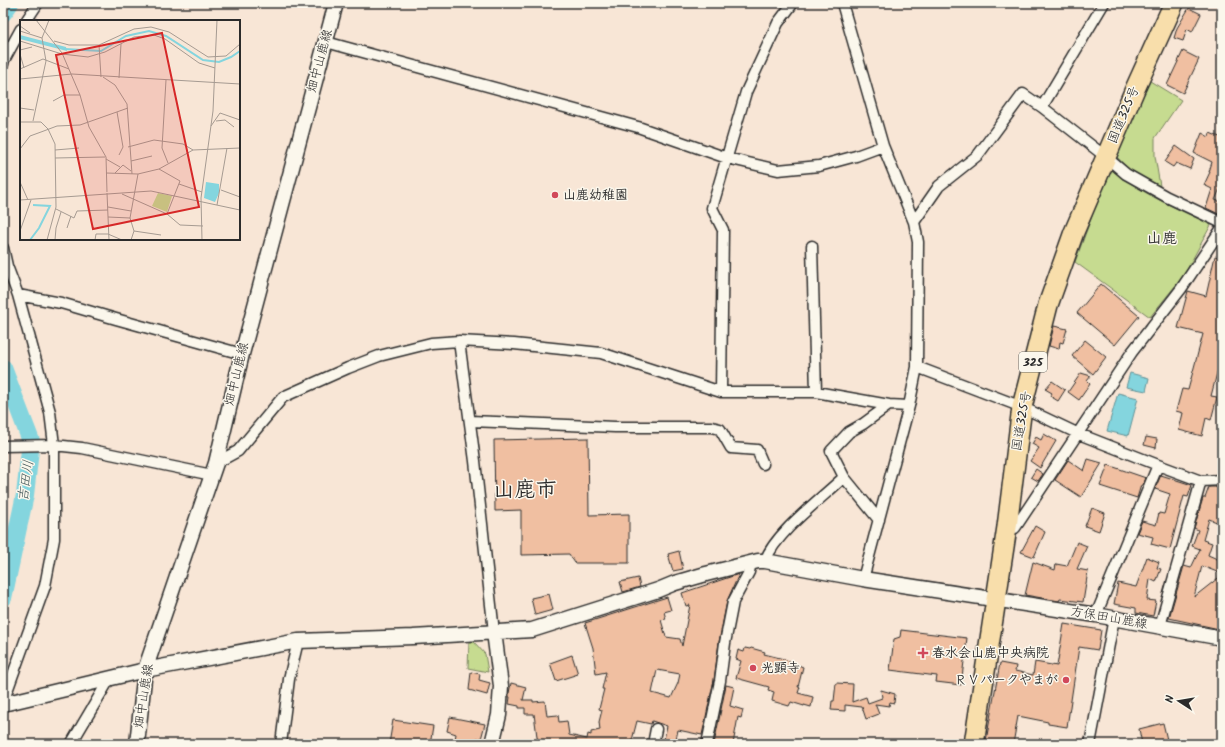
<svg xmlns="http://www.w3.org/2000/svg" width="1225" height="747" font-family="Kalam,'Klee One',sans-serif">
<style>
.green{fill:#c6db90;stroke:#78835e}
.water{fill:#84d5de;stroke:#609196}
.lines{fill:none;stroke-linecap:round;stroke-linejoin:round}
.river{stroke:#84d5de;stroke-width:18}
.building{fill:#f0bfa1;stroke:#2b2b2b;fill-rule:evenodd}
.street-casing{stroke:#2b2b2b;stroke-width:13}
.secondary-casing{stroke:#2b2b2b;stroke-width:17}
.highway-casing{stroke:#2b2b2b;stroke-width:22}
.street{stroke:#fbf7ec;stroke-width:10}
.secondary{stroke:#fbf7ec;stroke-width:14}
.highway{stroke:#f8deab;stroke-width:19}
.poi-dot{fill:#d1495b;stroke:#fbf7ec;stroke-width:1.5}
.labels{text-anchor:middle;dominant-baseline:central;stroke-width:3;stroke-linejoin:round;paint-order:stroke}
.shield{fill:#fbf7ec;stroke:#696865;stroke-width:1}
.shield-label{font-size:12px;font-weight:bold;fill:#2b2b2b}
.street-label{font-size:13px;fill:#2b2b2b;stroke:#fbf7ec}
.poi-label{font-size:13px;font-weight:bold;fill:#2b2b2b;stroke:#fbf7ec;text-anchor:start}
.water-label{font-size:14px;font-style:italic;fill:#415658;stroke:#fbf7ec}
.quarter-label{font-size:15px;font-weight:bold;fill:#2b2b2b;stroke:#fbf7ec}
.town-label{font-size:21px;font-weight:bold;fill:#2b2b2b;stroke:#fbf7ec}
.inset-river{fill:none;stroke:#84d5de;stroke-width:2}
.inset-road{fill:none;stroke:#a69b92;stroke-width:1}
.view{fill:#d62828;fill-opacity:0.15;stroke:#d62828;stroke-width:2}
.inset-edge{fill:none;stroke:#2b2b2b;stroke-width:2}
</style>
<rect width="100%" height="100%" fill="#f8e6d6"/>
<filter id="ink" filterUnits="userSpaceOnUse"><feTurbulence type="fractalNoise" baseFrequency=".025" numOctaves="2"/><feDisplacementMap in="SourceGraphic" scale="8" xChannelSelector="R" yChannelSelector="G"/><feConvolveMatrix kernelMatrix="1 2 1 2 8 2 1 2 1" color-interpolation-filters="sRGB"/></filter>
<g filter="url(#ink)">
<path class="green" d="M1150 81 1181 100 1155 138V156L1160 186 1130 171 1115 155Z
M1110 167C1138 193 1177 208 1211 225L1184 275 1150 317 1075 262Z
M469 642H474L485 654 488 672 468 668Z"/>
<path class="water" d="M1130 373 1149 378 1146 391 1126 387Z
M1118 393 1138 398 1128 436 1107 431Z"/>
<g class="lines">
<path class="river" d="M3 13 10 3
M3 368 31 441 25 495 3 598"/>
</g>
<path class="building" d="M1189 8 1201 14 1192 32 1187 29 1183 41 1174 38 1177 28Z
M1183 51 1199 59 1183 93 1167 85Z
M1202 133 1209 137 1210 133 1222 138V184L1215 200 1222 202 1221 215 1206 208 1212 189 1204 185 1210 172H1209L1212 162 1194 153Z
M1176 146 1194 159 1190 169 1176 163 1173 167 1165 162Z
M1215 256 1222 258V354L1211 396 1217 397 1211 420 1206 418 1202 436 1179 430 1183 413 1176 411 1182 389 1188 390 1203 334 1178 328 1188 291 1206 296Z
M1101 284 1139 316 1115 345 1077 313Z
M1054 326 1067 329 1063 343 1060 342 1059 349 1049 346Z
M1085 340 1106 357 1093 374 1072 356Z
M1081 373 1091 376 1087 381 1090 384 1079 400 1068 392Z
M1052 381 1065 390 1058 401 1050 396 1052 393 1045 389Z
M1044 434 1056 441 1040 468 1030 461 1039 448 1032 444 1036 437 1041 440Z
M1146 437 1157 439 1156 448 1144 445Z
M588 438 589 515 629 514V563H575L569 554 521 555V510L495 511 494 440Z
M1088 459 1102 463 1081 497 1055 480 1068 460 1084 471Z
M1108 465 1146 478 1143 485H1141L1137 498 1100 486Z
M1036 469 1043 474 1038 481 1031 477Z
M1161 475 1192 485 1188 497 1184 496 1170 549 1151 544 1153 537 1137 533 1142 521 1156 525 1159 513 1164 514 1170 494 1155 489Z
M1209 487H1215L1222 489V524L1209 519 1203 540 1212 543 1208 555 1222 561V574L1202 566 1194 597 1222 575V615L1219 629 1169 618 1184 566 1191 568 1200 549 1192 546 1198 530 1194 528 1203 498H1205Z
M1092 508 1105 513 1099 531 1085 526Z
M1035 526 1045 532 1034 557 1021 552Z
M1077 542 1087 546 1077 569 1088 571 1083 602 1060 599 1059 601 1025 595 1033 562 1055 570 1056 564 1067 566Z
M679 551 683 569 673 571 668 554Z
M1147 557 1159 562 1157 568 1161 569 1156 582 1150 579 1147 600 1156 601 1153 616 1136 613V608L1114 604 1118 583 1136 587Z
M739 574 727 601 719 642 714 680 702 735 678 730 675 744H663L667 726 652 721 651 724 637 721 631 744H538L534 714H525V708H519V706L509 704 510 697H509V693L511 683 526 687 523 700H533V702L545 701 547 716 558 715 559 722 567 721 569 735 587 739 588 734 591 735V732L600 730 599 722 602 710 599 709 604 689H602L606 672 596 674 593 648 585 623 667 597 671 610 664 612 666 619 661 620 666 637 680 639 682 646 690 605 686 606 682 593ZM657 670 680 674 678 683 671 698 652 693Z
M638 578 640 587 623 592 620 582Z
M549 594 553 610 535 615 531 598Z
M1064 624 1101 630 1098 650 1079 647 1067 727 1048 724V722L1018 716 1013 744H1003L986 741 1000 663 1016 666 1015 671 1033 675 1035 662 1057 666Z
M901 630 967 638 961 685 936 682 937 676 890 670 894 639 900 637Z
M745 648 750 649 751 648 765 652 764 654 784 659 803 667 798 687H800L798 693 813 697 811 707 804 705V706L791 702 789 706 772 701 774 692 768 690 769 687 736 678 741 661 736 659 738 650 744 652Z
M572 655 578 674 556 681 550 663Z
M471 672 480 674 479 680 490 683 487 695 469 690Z
M836 683 853 684 852 702 866 697 868 703 882 698 881 690 895 694 894 703 890 702 889 706 875 704 879 714 866 719 862 707 845 705V711L831 710 832 701H834Z
M726 685 734 687 730 706 743 710 741 718 738 717 733 744H714Z
M450 717 485 724 481 739 477 738 476 744H454L456 734 447 731Z
M393 720 433 726 430 744H389Z
M1163 723 1168 744H1142L1139 729Z"/>
<g class="lines">
<g class="street-casing">
<path id="street" d="M842 3 883 146 914 222 918 242 917 367 909 406 863 579
M26 21 38 3
M326 42 638 127 727 158 778 170 819 166 856 156 883 146
M3 64 4 60 21 29
M1042 107 1104 3
M914 222 939 186 978 155 1023 94 1042 107 1106 157 1126 174 1167 197 1222 223
M812 246 816 392
M3 248 7 266 18 295 50 412 54 445V539L45 586 3 702
M18 295 61 303 116 319 242 354
M459 341 475 461 494 632
M917 367 1022 407 1079 434 1158 465 1201 481 1222 480
M721 392 723 230 712 208 746 92 778 23 793 3
M470 421 615 427H712L720 429 731 448 757 450 763 464
M3 446 54 445 82 448 212 475
M216 463 238 451 283 397 348 368 379 356 431 343 459 341 514 344 601 353 721 392H816L889 405 909 406
M879 520 844 477 831 451 849 432 863 424 889 405
M1007 527 1015 528 1132 352 1181 289 1222 228
M765 561C776 532 821 499 844 477
M1096 615 1158 465
M1160 626 1201 481
M71 744 110 678
M281 744 289 679 298 641
M653 744 656 729
M707 744 720 681 725 643 733 602 749 572 751 562
M1090 744 1114 618"/>
</g>
<g class="secondary-casing">
<path id="secondary" d="M3 704 145 670 298 641 413 637 532 630 658 590 675 583 706 574 758 561H765L863 579 1096 615 1222 638
M137 744 145 670 216 463 242 354 336 3
M492 744 499 715 501 686 494 632"/>
</g>
<g class="highway-casing">
<path id="highway" d="M974 744 1007 527 1022 407 1048 305 1074 232 1135 89 1174 3"/>
</g>
<use href="#street" class="street"/>
<use href="#secondary" class="secondary"/>
<use href="#highway" class="highway"/>
</g>
</g>
<g class="poi-dot">
<circle cx="555" cy="195" r="4"/>
<path d="M921 647h4v4h4v4h-4v4h-4v-4h-4v-4h4z"/>
<circle cx="753" cy="668" r="4"/>
<circle cx="1066" cy="680" r="4"/>
</g>
<g class="labels">
<rect class="shield" x="1019" y="352" width="28" height="20" rx="3"/>
<g class="shield-label">
<text x="1033" y="362">325</text>
</g>
<g class="street-label">
<text transform="translate(320 61) rotate(-75)">畑中山鹿線</text>
<text transform="translate(1124 115) rotate(-67)">国道325号</text>
<text transform="translate(237 374) rotate(-76)">畑中山鹿線</text>
<text transform="translate(1022 421) rotate(-80)">国道325号</text>
<text transform="translate(1109 618) rotate(10)">方保田山鹿線</text>
<text transform="translate(144 696) rotate(-81)">畑中山鹿線</text>
</g>
<g class="poi-label">
<text x="563" y="195">山鹿幼稚園</text>
<text x="932" y="653">春水会山鹿中央病院</text>
<text x="761" y="668">光顕寺</text>
<text x="1058" y="680" text-anchor="end">ＲＶパークやまが</text>
</g>
<g class="water-label">
<text transform="translate(26 481) rotate(-82)">吉田川</text>
</g>
<g class="quarter-label">
<text x="1162" y="239">山鹿</text>
</g>
<g class="town-label">
<text x="525" y="490">山鹿市</text>
</g>
</g>
<g transform="translate(20 20)">
<rect width="220" height="220" fill="#f8e6d6"/>
<path d="M138 173 152 176 147 192 132 186Z" fill="#c6db90"/>
<path d="M0 15 46 27 47 31 0 19ZM186 162 199 164V173L195 182 184 178Z" fill="#84d5de"/>
<path class="inset-river" d="M45 29 81 31 106 16 129 11 146 16 183 40 199 42 211 37 220 31M10 220 19 208 30 186 13 185"/>
<path class="inset-road" d="M16 0 42 33 60 75 69 107 86 137 87 172M0 6 10 13M0 11 22 18M0 21 42 34 68 37 85 32 114 17 134 15 145 19 179 43 195 48M34 21 49 25H79L114 9 131 7 149 12 188 37 206 36 220 24M79 25 81 57M0 30 12 27M0 34 4 48M0 49 23 39 49 49M83 57 95 65 107 84 112 154M99 58 101 24M0 59 52 54 220 64M146 60 142 128 148 143M33 81 44 75H60M0 88 14 90M97 92 103 127 99 135M13 101 26 41 22 18 29 0M196 101 205 100 214 107M0 102H21L28 109 35 124 36 187 27 220M191 106 200 93 220 100M108 127 134 120 163 124 173 130M0 129 10 116 21 112 37 106 60 105 108 88M35 130 59 128M35 138 85 137M86 139 100 147M111 141 132 136M139 149 160 161 147 194M86 153 118 154 139 149 173 130 220 128M95 153 103 145 111 151M0 162 8 180M159 164 182 172M201 170 220 177M87 173 89 220M102 174 147 194 160 205 183 206M0 180 131 171 220 190M197 185 207 128M88 187 111 191M36 189 54 198 57 191 88 190M88 197 110 198M47 208 51 196M0 211 11 180M114 211 141 215M35 220 36 208 41 192M75 220 76 214H88L102 220M111 220 114 211 110 198 118 154M182 220 181 178 193 91 197 0"/>
<path class="view" d="M142 13 179 187 73 209 36 35Z"/>
<rect width="220" height="220" class="inset-edge"/>
</g>
<rect width="1225" height="747" fill="none" stroke="#fbf7ec" stroke-width="16"/>
<rect x="8" y="8" width="1209" height="731" fill="none" stroke="#2b2b2b" stroke-width="1.5" filter="url(#ink)"/>
<g transform="translate(1179 701) rotate(282)" stroke="#fbf7ec" stroke-width="3" paint-order="stroke">
<path d="M0-3L7 15L0 10L-7 15Z" fill="#2b2b2b"/>
<text y="-6" font-size="11" font-weight="bold" text-anchor="middle" fill="#2b2b2b">N</text>
</g>
</svg>
